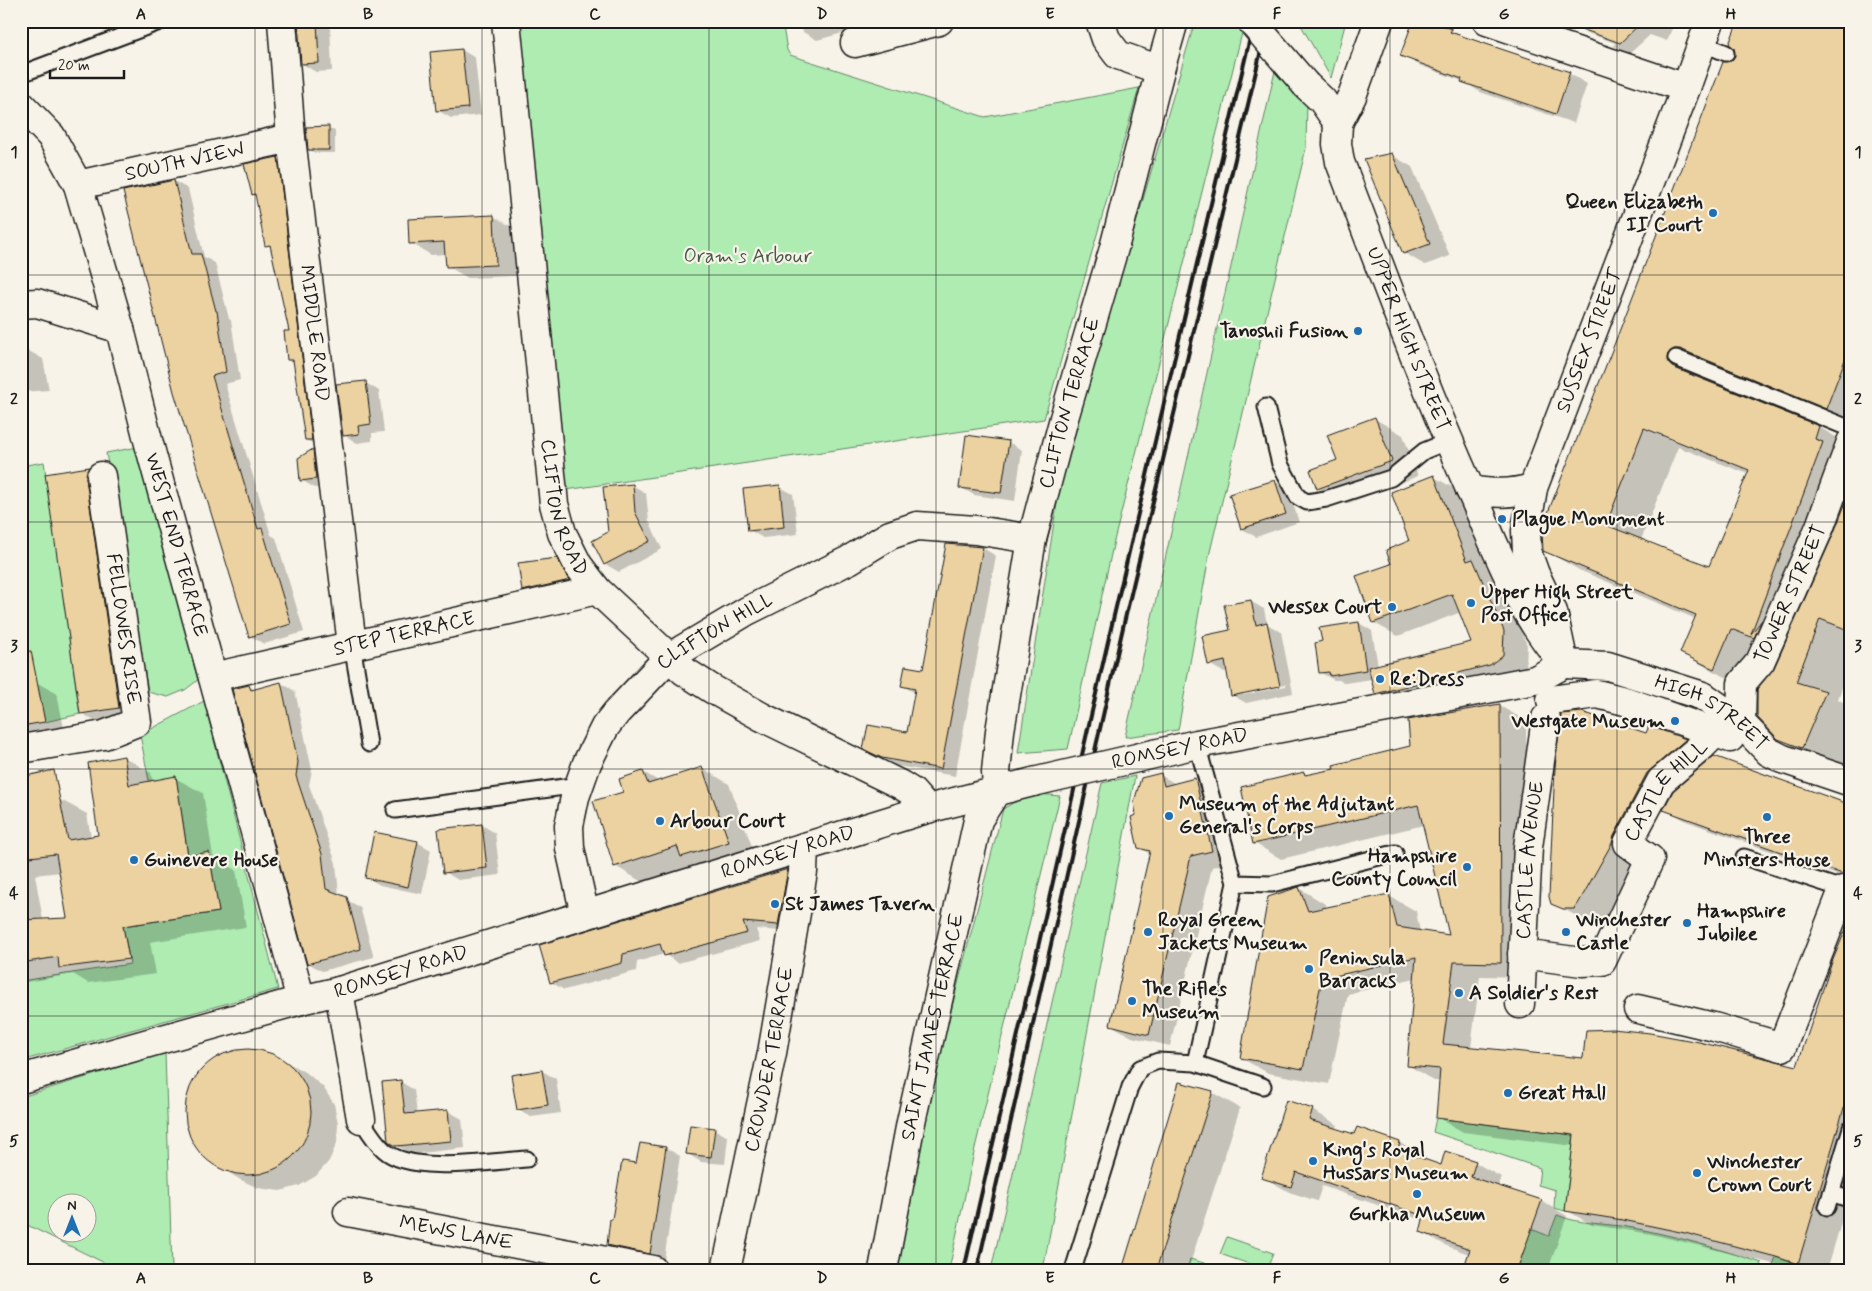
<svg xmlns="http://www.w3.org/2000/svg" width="1872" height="1291" font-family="Mynerve,sans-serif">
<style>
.green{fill:#aeecb2;stroke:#658467;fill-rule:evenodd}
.shadow{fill:#0003;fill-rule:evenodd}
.building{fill:#ecd2a1;stroke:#1c1c1c;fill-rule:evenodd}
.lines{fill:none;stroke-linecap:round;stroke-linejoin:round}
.lane-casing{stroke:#1c1c1c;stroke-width:19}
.street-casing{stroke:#1c1c1c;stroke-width:31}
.secondary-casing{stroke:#1c1c1c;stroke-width:31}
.lane{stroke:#f7f3e8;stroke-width:15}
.street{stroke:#f7f3e8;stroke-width:28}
.secondary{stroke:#f7f3e8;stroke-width:28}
.rail{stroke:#1c1c1c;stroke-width:4}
.secondary-bridge-casing{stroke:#1c1c1c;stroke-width:31;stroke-linecap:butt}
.secondary-bridge{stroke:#f7f3e8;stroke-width:28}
.grid{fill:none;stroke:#1c1c1c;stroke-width:1;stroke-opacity:0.55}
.poi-dot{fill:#1f6fb2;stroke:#f7f3e8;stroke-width:2}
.labels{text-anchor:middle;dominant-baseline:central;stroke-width:4.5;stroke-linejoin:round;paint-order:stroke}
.street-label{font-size:20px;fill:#1c1c1c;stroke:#f7f3e8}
.poi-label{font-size:20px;font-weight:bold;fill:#1c1c1c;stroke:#f7f3e8;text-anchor:start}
.park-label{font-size:20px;fill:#485a49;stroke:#f7f3e8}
.neatline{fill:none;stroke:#1c1c1c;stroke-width:2}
.grid-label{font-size:16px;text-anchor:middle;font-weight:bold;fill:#1c1c1c}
</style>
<rect width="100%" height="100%" fill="#f7f3e8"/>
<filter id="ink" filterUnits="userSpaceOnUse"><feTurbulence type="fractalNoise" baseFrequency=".02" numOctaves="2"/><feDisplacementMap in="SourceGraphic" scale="10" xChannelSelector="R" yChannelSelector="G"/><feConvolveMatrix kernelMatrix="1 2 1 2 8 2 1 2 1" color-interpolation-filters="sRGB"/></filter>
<g filter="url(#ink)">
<path class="green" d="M518 21H782L787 50 790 55 985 117 1139 88 1044 419 566 490Z
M1195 21H1231L1242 33 1114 541 1068 749 1018 753 1060 484Z
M1304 21H1346L1331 78 1302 27Z
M1275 71 1307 103 1306 148 1209 556 1178 730 1125 737Z
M138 447 198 680 185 690 168 697 148 692 106 453Z
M44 462 80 714 45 722 21 684V466Z
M204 701 278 989 21 1061V981L130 964 123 926 219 912 209 853 188 856 176 777 149 781 140 735Z
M1135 776 1043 1270H991L1102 783Z
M1029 793 1060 796 975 1148 949 1270H892L922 1123 1003 809Z
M165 1053 172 1270H119L21 1222V1097ZM58 1204H88V1234H58Z
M1436 1118 1574 1135 1565 1211 1554 1208 1555 1190 1538 1185 1540 1168 1433 1132Z
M1557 1215C1580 1225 1608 1223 1633 1228 1677 1236 1719 1249 1762 1263L1759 1270H1517L1531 1229 1549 1236Z
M1227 1237 1273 1253 1267 1270 1220 1254Z
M1776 1257 1805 1267 1804 1270H1771Z
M1190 1259 1228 1270H1187Z"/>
<path class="shadow" d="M298 21H326L330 24 332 71 316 72 302 64Z
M800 21H851L854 30 817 40 803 32Z
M1555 21H1675L1667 41 1650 35 1629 54 1614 46 1615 43Z
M1851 21V423L1701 375V380L1819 427 1851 446V477L1812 581 1814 582 1851 505V664L1838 699 1851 707V749L1842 770 1819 761 1779 738 1775 669 1782 654 1765 648 1748 687 1715 672 1681 653 1696 619 1579 570 1544 550 1732 62ZM1678 447 1748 474 1710 568 1641 540Z
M1451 30 1467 39 1570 74 1587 84 1574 123 1480 92 1462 81 1419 65 1401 55Z
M462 50 475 58 481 115 451 118 437 110Z
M328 128 335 131V153H316L309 150Z
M1392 155 1412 167 1450 256 1425 265 1404 253Z
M277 158 291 166 320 447 306 440 295 363 288 359 290 332 272 248 267 245 256 196 253 194Z
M174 181 188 189 204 257 215 263 229 319 231 320 240 380 225 384 271 535 276 538 304 632 264 644 250 636Z
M493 216 514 228 516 276 468 278 447 266 446 254 431 255 411 243Z
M21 229 28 261 21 262Z
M29 351 43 359 49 390 23 392 26 413H21V353Z
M366 383 379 391 384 432 372 433V441L357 443 344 435Z
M1375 419 1403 435 1418 476 1346 504 1318 488 1338 461Z
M1008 442 1022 450 1015 501 974 495 960 487Z
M313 450 326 458 330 486 315 488 301 480Z
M88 469 116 484 146 723 109 729 81 713 47 475Z
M1434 477 1457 490 1487 568 1497 574 1527 645 1526 668 1400 707 1376 694 1372 679 1345 683 1339 680H1334L1321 673 1323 642 1359 623 1372 631 1378 666 1473 642 1461 612 1398 636 1374 623 1392 564 1411 542Z
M1274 481 1288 489 1299 522 1256 537 1242 529Z
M632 485 646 493 649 521 662 549 619 572 605 564 593 542 609 533Z
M780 487 793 494 798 534 763 538 749 530Z
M947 545 983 548 996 556 955 776 897 766 865 749 908 734 915 693 903 686 924 671Z
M557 559 571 567 583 588 537 598 523 590Z
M1250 601 1264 609 1267 624 1281 632 1293 693 1246 703 1232 695 1228 671 1223 672 1209 664ZM1286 684V686L1243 695V692Z
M21 666 36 682 57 694 65 733 21 740Z
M281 683 295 691 312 770 309 785 336 863 339 896 360 907 374 957 322 971 308 963 248 686 255 690Z
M1500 706 1526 721 1527 977 1480 976 1471 1048 1584 1059 1798 1068 1851 948V1190L1827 1270H1798L1651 1234 1592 1225 1566 1210 1574 1146 1463 1132 1437 1117 1440 1081H1434L1408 1065 1415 978 1348 994 1329 1084 1268 1073 1241 1058 1299 888 1325 904 1327 908 1389 896 1416 911 1420 932 1451 936 1424 825 1281 859 1254 843 1304 773 1308 775 1335 770 1411 747Z
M1650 728 1686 740 1711 755 1673 788 1640 851 1638 858 1604 919 1600 923H1590L1552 903Z
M124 757 151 773 153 782 175 778 203 793 213 856 236 870 246 927 150 942 156 974 88 983 73 974 21 983V811L59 799 87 814 91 838 100 836ZM60 872 69 919 43 920 35 875Z
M702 768 729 784 756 857 709 872 696 864 642 882 615 866 625 793 643 772 660 782Z
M1160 775 1176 784 1195 780 1215 792 1232 862 1212 867 1170 1046 1132 1037 1111 1025 1150 854 1139 847 1137 816Z
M1851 806V880L1686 821 1665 809Z
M482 825 495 833 500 875 458 880 445 872Z
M417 842 431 850 422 894 380 885 366 877Z
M787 870 801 878 792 932 756 929 760 941 678 963 664 954 637 962 636 971 564 990 551 982Z
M241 1049 261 1051 280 1058 308 1074 323 1087 334 1104 338 1123 337 1143 329 1161 316 1176 299 1186 280 1191 258 1188 239 1179 211 1162 196 1147 187 1128 185 1106 191 1085 203 1068 220 1055Z
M542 1071 556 1079 561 1113 531 1117 518 1110Z
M401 1082 414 1090 417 1114 448 1111 462 1119 465 1148 411 1154 391 1142Z
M1180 1083 1213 1093 1240 1108 1188 1270H1123Z
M1312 1110 1338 1125 1336 1130 1355 1136 1358 1129 1400 1143 1426 1158 1425 1161 1442 1167 1446 1153 1476 1163 1501 1177 1498 1187 1541 1201 1567 1216 1548 1270H1464L1469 1254 1447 1246 1421 1232 1424 1221 1322 1186 1317 1201 1289 1192 1263 1177Z
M714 1129 728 1137 725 1164 701 1162 688 1154Z
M641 1144 666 1148 680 1156 664 1260 622 1253 608 1245 613 1220 637 1164Z
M359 1266 379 1270H358Z"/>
<path class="building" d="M298 21H317L319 63 301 64Z
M1413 21H1431L1452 29 1450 32 1570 72 1556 114 1461 82 1462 79 1400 56Z
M1568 21H1643L1620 43 1568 24Z
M1738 21H1851V344L1826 409 1680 349H1674L1668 354 1667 360 1672 367 1819 426 1815 439 1823 442 1751 634 1762 620 1754 638 1731 629 1714 669 1680 653 1696 615 1543 551 1542 532 1543 525 1614 345 1723 62 1731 61 1735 56 1734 48 1729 44ZM1644 428 1749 470 1709 566 1606 525Z
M462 49 468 108 436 111 430 52Z
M329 126V150H308L306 127Z
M1392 153 1430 244 1403 254 1364 159Z
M278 157 312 440H305L293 360H287L284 331H289L270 245 265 246 255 194 252 195 244 164Z
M174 180 192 254H201L216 311H217L226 372 212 376 258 529 262 528 291 624 249 637 174 392 123 191Z
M494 215 496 265 446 267 444 242 409 244 408 219Z
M366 381 371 424 358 426 359 434 343 436 336 384Z
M1375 417 1392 461 1317 489 1310 470 1337 460 1327 435Z
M966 435 1009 441 1001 493 959 488Z
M313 449 316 479 300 481 298 458Z
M89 467 86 478 119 708 80 714 45 474Z
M1434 475 1467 561 1473 559 1504 631 1503 655 1490 665 1375 694 1368 667 1471 642 1452 594 1373 623 1356 576 1391 564 1386 550 1409 541 1391 492Z
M1275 480 1286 514 1241 529 1229 494Z
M633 484 635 512 650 541 604 565 592 541 608 532 603 487Z
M780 485 784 527 748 531 743 489Z
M1851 495V631L1820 619 1796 682 1826 691 1802 748 1778 739 1757 717V689L1774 668 1833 535 1846 502Z
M946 544 983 547 941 769 882 758 863 749 868 725 907 732 915 689 901 686 905 666 923 669Z
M557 558 570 580 522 591 518 563Z
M1251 600 1256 625 1267 622 1280 686 1231 696 1225 661 1208 665 1202 636 1230 630 1224 605Z
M1359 622 1366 670 1330 676 1329 672 1319 673 1315 643 1322 641 1319 628Z
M31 651 45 722 21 726V652Z
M281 682 298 762 296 776 322 854 326 889 347 897 361 949 307 964 232 689 249 685 251 690Z
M1500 704 1501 963 1454 962 1443 1044 1583 1058 1586 1030 1613 1029 1650 1033 1699 1042 1797 1066 1832 962 1851 917V1084L1798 1264 1776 1257 1685 1233 1623 1220 1565 1211 1574 1135 1436 1118 1440 1069 1407 1066 1416 957 1322 979 1303 1069 1240 1058 1268 897 1299 887 1308 911 1389 894 1397 927 1449 935 1418 805 1253 844 1241 787 1304 772 1305 775 1334 769 1333 765 1410 746 1408 720Z
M1582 712 1646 733 1649 726 1686 739 1647 773 1614 836 1612 843 1578 904 1574 909H1563L1551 904 1549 897 1555 767 1561 714Z
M124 756 129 785 176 776 188 856 209 852 219 912 123 926 129 959 59 968 58 957 21 963V920L67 918 56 854 21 858V777L54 770 68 840 98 835 88 763Z
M1714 756 1851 805V877L1663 810 1673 791Z
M702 767 729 842 681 857 677 846 614 867 593 801 623 792 619 779 643 771 648 784Z
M1161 773 1164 786 1195 778 1212 851 1191 856 1149 1035 1110 1025 1150 851 1138 848 1131 817 1136 815 1134 802 1141 778Z
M482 824 487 868 443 873 438 829Z
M374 832 418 841 408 887 365 878Z
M788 869 778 925 743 922 747 933 664 956 660 944 623 954 622 963 550 983 539 945Z
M185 1112a63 63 0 1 1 126 0a63 63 0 1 1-126 0Z
M542 1070 548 1105 517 1110 511 1075Z
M401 1080 405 1114 448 1110 451 1141 396 1146 388 1141 382 1082Z
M1179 1082 1213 1091 1156 1270H1122Z
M1286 1100 1313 1109 1309 1120 1354 1134 1357 1127 1400 1142 1398 1150 1441 1165 1445 1151 1476 1161 1471 1177 1542 1200 1517 1270H1463L1470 1249 1420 1232 1424 1216 1296 1172 1291 1187 1261 1178Z
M690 1125 715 1128 711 1157 686 1154Z
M640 1143 666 1147 650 1254 607 1245 610 1219H612L622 1161 636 1163Z"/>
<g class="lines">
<g class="lane-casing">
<path id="lane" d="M1702 43 1726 53
M21 74 162 21
M1676 358 1851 429
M1266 407 1280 464 1298 497 1307 502 1326 499 1391 478 1424 451 1448 441
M352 645 369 744
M395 810 579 785
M1744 857 1849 891
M1235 883 1272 884 1395 853
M1195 1063 1235 883 1197 744
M361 1119C368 1130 374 1141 384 1150 411 1175 492 1161 527 1159
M1831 1193 1851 1200
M1827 1207 1851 1128
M1073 1270 1130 1087 1140 1068 1158 1061 1195 1063 1263 1086"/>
</g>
<g class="street-casing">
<g id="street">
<path id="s1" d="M282 21 291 138 352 645"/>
<path id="s2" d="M506 21 554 504 562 533 578 565 597 590 684 671 712 689 762 717 901 785 912 792 927 809"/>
<path d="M1100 21 1106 39 1118 55 1160 70"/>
<path d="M1487 21 1686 88"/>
<path d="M855 43 939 21"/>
<path id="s3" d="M21 105 51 136 78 185 120 329 149 444 301 1000"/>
<path id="s4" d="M78 185 291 138"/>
<path d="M21 304 37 303 120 329"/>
<path id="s5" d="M213 677 597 590"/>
<path d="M1551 700 1597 694 1625 701 1730 738"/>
<path id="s6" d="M1741 723 1742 683 1760 662 1819 529 1851 442"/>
<path d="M21 749 104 735 137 722 101 476"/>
<path id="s7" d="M585 915 570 848 569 826 575 797 587 763 605 727 616 713 668 658 747 611 849 560 890 535 917 526 976 530 1032 539"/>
<path id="s8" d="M1522 954 1582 962 1602 961 1650 859 1628 843 1661 781 1702 746 1715 733"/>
<path d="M339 991 361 1119"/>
<path id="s9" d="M1520 1004 1528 847 1546 718"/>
<path d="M1638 1009 1714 1027 1782 1047 1843 890"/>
<path id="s10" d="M348 1212 653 1270"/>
<path id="s11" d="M726 1270 772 1053 803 872 804 847"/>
<path id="s12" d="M883 1270 911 1122 978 820 997 790"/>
</g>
</g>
<g class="secondary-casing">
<g id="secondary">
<path id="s13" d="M1306 85 1322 100 1338 123 1337 144 1340 162C1382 271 1422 382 1470 489 1496 548 1518 609 1560 659"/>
<path d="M1338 123 1352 96 1379 21"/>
<path d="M1470 490C1496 494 1508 494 1533 488"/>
<path id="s14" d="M1564 664 1553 612 1535 574 1527 552 1526 531 1533 488 1686 88 1710 21"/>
<path id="s15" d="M1564 664 1608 666 1703 696 1741 723 1769 752 1783 759 1851 782"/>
<path d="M1141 757 1197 744 1535 680 1564 664"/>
<path id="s16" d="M997 790 996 772 1000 731 1032 539 1064 418 1114 248 1160 70 1174 21"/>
<path id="s17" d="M21 1079 301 1000 339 991 927 809 1033 782"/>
</g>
</g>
<use href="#lane" class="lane"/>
<use href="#street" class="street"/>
<use href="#secondary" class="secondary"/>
<path class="rail" d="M964 1270 1112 624 1254 21
M977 1270 1124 623 1268 21"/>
<g class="secondary-bridge-casing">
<path id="secondary-bridge" d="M1251 21 1306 85
M1033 782 1141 757"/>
</g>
<use href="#secondary-bridge" class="secondary-bridge"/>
</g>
</g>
<path class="grid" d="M255 21V1270M482 21V1270M709 21V1270M936 21V1270M1163 21V1270M1390 21V1270M1617 21V1270M21 275H1851M21 522H1851M21 769H1851M21 1016H1851"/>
<g class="poi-dot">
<circle cx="1713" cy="213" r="5"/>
<circle cx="1358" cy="331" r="5"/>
<circle cx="1502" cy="519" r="5"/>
<circle cx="1471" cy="603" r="5"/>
<circle cx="1392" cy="607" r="5"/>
<circle cx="1380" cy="679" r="5"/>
<circle cx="1675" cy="721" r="5"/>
<circle cx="1169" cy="816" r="5"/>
<circle cx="1767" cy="817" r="5"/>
<circle cx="660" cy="821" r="5"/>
<circle cx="134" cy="860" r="5"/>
<circle cx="1467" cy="867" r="5"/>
<circle cx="775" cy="904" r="5"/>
<circle cx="1687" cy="923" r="5"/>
<circle cx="1148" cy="932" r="5"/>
<circle cx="1566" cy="932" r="5"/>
<circle cx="1309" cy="969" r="5"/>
<circle cx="1459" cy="993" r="5"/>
<circle cx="1132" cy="1001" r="5"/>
<circle cx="1508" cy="1093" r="5"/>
<circle cx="1313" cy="1161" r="5"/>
<circle cx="1697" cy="1173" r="5"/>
<circle cx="1417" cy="1194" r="5"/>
</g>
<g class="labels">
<g class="street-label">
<text stroke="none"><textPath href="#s4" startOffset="109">SOUTH VIEW</textPath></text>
<text stroke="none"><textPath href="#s1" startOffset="314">MIDDLE ROAD</textPath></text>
<text stroke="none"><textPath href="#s13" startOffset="279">UPPER HIGH STREET</textPath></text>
<text stroke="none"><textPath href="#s14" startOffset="341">SUSSEX STREET</textPath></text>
<text stroke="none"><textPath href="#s16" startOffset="395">CLIFTON TERRACE</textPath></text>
<text stroke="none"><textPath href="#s2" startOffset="491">CLIFTON ROAD</textPath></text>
<text stroke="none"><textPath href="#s3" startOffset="472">WEST END TERRACE</textPath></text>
<text stroke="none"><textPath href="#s6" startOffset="142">TOWER STREET</textPath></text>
<text transform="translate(123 629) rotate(82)">FELLOWES RISE</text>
<text stroke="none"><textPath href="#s5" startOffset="196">STEP TERRACE</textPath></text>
<text stroke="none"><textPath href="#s7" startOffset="344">CLIFTON HILL</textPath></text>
<text stroke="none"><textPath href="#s15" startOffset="159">HIGH STREET</textPath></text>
<text transform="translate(1180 749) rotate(-12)">ROMSEY ROAD</text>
<text stroke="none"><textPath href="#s8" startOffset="286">CASTLE HILL</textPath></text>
<text stroke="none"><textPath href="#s17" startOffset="800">ROMSEY ROAD</textPath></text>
<text stroke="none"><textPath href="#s9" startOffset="144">CASTLE AVENUE</textPath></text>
<text stroke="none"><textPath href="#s17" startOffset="395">ROMSEY ROAD</textPath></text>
<text stroke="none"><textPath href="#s12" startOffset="248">SAINT JAMES TERRACE</textPath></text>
<text stroke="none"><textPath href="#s11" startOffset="215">CROWDER TERRACE</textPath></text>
<text stroke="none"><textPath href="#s10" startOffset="110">MEWS LANE</textPath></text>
</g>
<g class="poi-label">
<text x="1703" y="202" text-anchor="end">Queen Elizabeth<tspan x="1703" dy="23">II Court</tspan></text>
<text x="1348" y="331" text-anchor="end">Tanoshii Fusion</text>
<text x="1512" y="519">Plague Monument</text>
<text x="1481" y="592">Upper High Street<tspan x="1481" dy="23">Post Office</tspan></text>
<text x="1382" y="607" text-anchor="end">Wessex Court</text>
<text x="1390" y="679">Re:Dress</text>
<text x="1665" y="721" text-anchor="end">Westgate Museum</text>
<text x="1179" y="804">Museum of the Adjutant<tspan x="1179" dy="23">General's Corps</tspan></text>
<text x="670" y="821">Arbour Court</text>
<text x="1767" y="837" text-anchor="middle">Three<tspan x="1767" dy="23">Minsters House</tspan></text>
<text x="1457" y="856" text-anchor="end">Hampshire<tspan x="1457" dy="23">County Council</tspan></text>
<text x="144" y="860">Guinevere House</text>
<text x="785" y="904">St James Tavern</text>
<text x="1697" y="911">Hampshire<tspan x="1697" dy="23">Jubilee</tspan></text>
<text x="1158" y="920">Royal Green<tspan x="1158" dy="23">Jackets Museum</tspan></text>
<text x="1576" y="920">Winchester<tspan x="1576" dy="23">Castle</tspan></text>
<text x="1319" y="958">Peninsula<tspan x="1319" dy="23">Barracks</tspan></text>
<text x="1142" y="989">The Rifles<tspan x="1142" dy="23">Museum</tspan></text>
<text x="1469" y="993">A Soldier's Rest</text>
<text x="1518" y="1093">Great Hall</text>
<text x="1323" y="1150">King's Royal<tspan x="1323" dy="23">Hussars Museum</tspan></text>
<text x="1707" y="1162">Winchester<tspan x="1707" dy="23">Crown Court</tspan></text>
<text x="1417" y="1214" text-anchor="middle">Gurkha Museum</text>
</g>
<g class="park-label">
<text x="748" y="256">Oram's Arbour</text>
</g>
</g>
<rect width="1872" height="1291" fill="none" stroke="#f7f3e8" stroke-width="55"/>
<g transform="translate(72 1218)"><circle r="24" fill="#f7f3e8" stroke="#9f9d96"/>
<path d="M0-4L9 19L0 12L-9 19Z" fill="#1f6fb2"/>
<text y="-8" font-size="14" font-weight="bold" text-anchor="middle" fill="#1c1c1c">N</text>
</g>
<path d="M50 70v8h74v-8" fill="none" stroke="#1c1c1c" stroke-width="2.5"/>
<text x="58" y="70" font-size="15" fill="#1c1c1c" stroke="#f7f3e8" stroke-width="4" paint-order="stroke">20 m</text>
<rect x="28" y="28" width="1816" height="1236" class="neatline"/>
<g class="grid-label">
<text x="141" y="19">A</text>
<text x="368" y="19">B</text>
<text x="595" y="19">C</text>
<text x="822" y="19">D</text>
<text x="1050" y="19">E</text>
<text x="1277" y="19">F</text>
<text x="1504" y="19">G</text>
<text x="1731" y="19">H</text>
<text x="14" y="157">1</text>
<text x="1858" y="157">1</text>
<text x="14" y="404">2</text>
<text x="1858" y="404">2</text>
<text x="14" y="651">3</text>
<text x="1858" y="651">3</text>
<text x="14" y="898">4</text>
<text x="1858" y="898">4</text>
<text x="14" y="1146">5</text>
<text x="1858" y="1146">5</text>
<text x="141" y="1283">A</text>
<text x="368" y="1283">B</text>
<text x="595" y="1283">C</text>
<text x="822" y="1283">D</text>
<text x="1050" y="1283">E</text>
<text x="1277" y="1283">F</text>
<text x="1504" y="1283">G</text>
<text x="1731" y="1283">H</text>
</g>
</svg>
